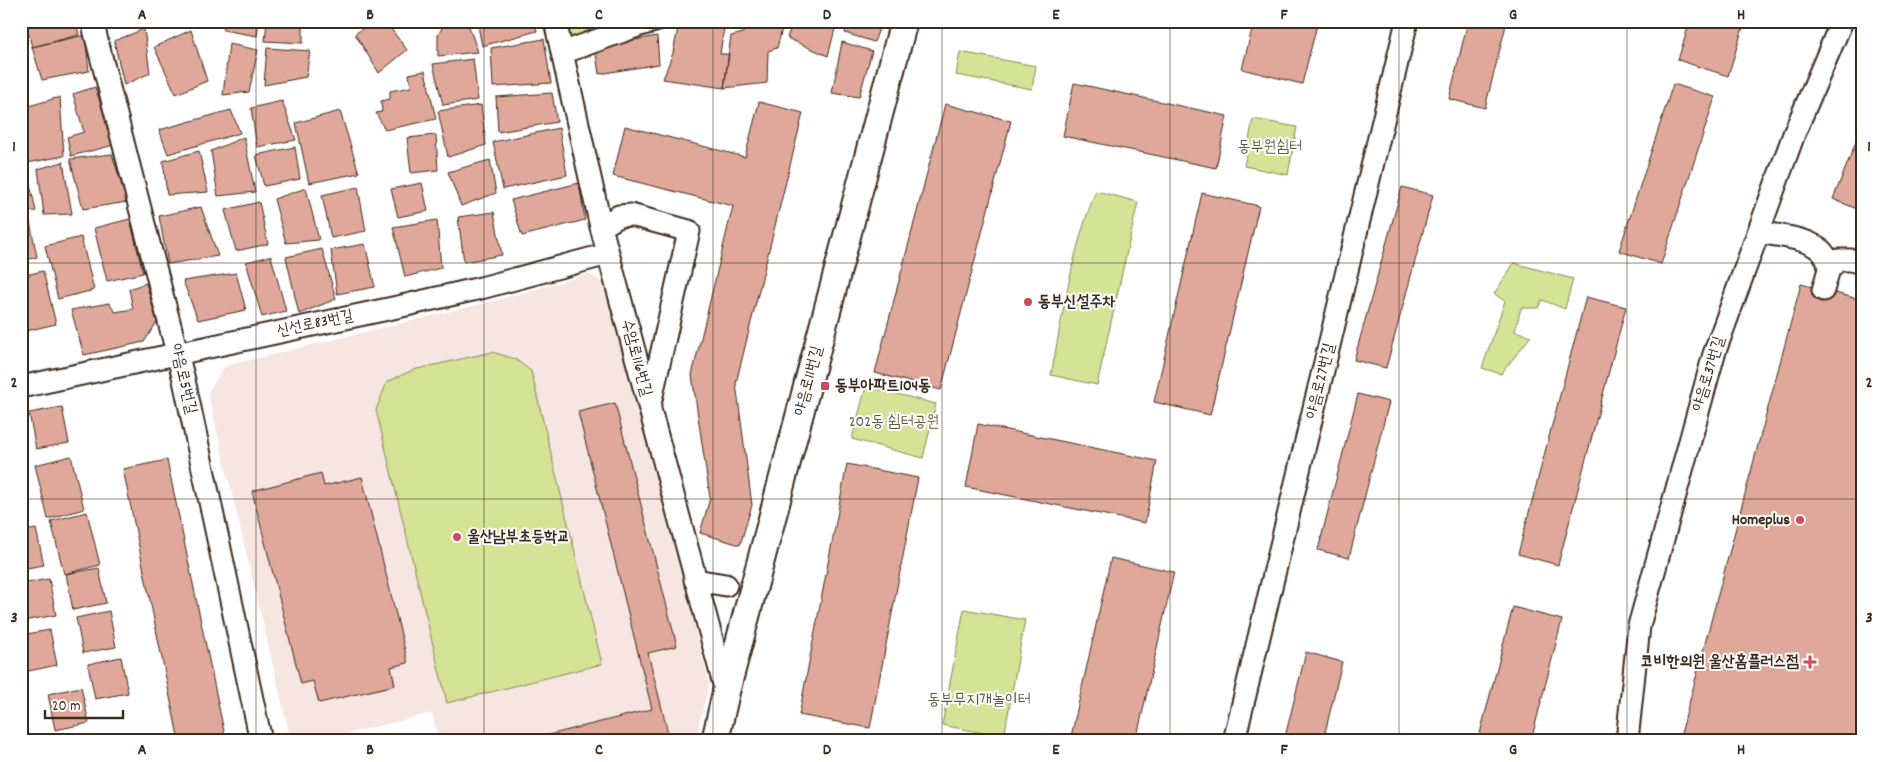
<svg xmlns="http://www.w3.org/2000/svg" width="1883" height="762" font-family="Dekko,'Poor Story',sans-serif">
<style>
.built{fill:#f6e5e1}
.green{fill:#d4e396;stroke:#88865a}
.building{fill:#e0a89a;stroke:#3b2a1e}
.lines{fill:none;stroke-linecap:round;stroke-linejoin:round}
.minor-casing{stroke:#3b2a1e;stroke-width:25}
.tertiary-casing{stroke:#3b2a1e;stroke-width:30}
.minor{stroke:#fff;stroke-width:21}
.tertiary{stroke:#fff;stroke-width:26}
.grid{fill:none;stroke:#3b2a1e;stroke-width:1;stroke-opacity:0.55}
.poi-dot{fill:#d1495b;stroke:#fff;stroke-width:2}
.labels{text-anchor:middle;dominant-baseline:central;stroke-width:4;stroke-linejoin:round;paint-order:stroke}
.park-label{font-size:16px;fill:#61583c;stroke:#fff}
.poi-label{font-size:16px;font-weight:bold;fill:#3b2a1e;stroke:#fff;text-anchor:start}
.street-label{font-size:16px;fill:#3b2a1e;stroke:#fff}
.neatline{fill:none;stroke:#3b2a1e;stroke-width:2}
.grid-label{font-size:16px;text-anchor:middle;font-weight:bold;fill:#3b2a1e}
</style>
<rect width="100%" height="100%" fill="#fff"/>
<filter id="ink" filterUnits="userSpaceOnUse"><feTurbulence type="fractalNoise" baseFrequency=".02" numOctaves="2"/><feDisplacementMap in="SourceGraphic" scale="10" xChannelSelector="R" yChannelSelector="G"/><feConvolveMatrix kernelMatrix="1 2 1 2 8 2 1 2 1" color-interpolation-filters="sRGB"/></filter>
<g filter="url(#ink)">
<path class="built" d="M589 274 609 286 709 684 695 741H439L432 713 318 741H291L208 393 225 366 497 300Z"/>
<path class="green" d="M555 21H655L562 53Z
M960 52 1036 66 1032 89 956 75Z
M1253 119 1297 127 1288 175 1244 166Z
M1096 191 1138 202 1097 385 1051 375C1063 313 1072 249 1096 191Z
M1514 263 1573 279 1565 309 1542 300 1538 308H1521L1515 331 1531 336 1501 374 1482 368 1505 301 1494 294Z
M492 352 515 359 531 371 602 664 447 703 376 410 387 382 413 370Z
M866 386 936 404 923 458 852 439Z
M964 609 1025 620 1004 737 942 725Z"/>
<path class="building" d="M25 21H76L79 35 32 47Z
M225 21H259L257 36 223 30Z
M267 21H303V43L265 41Z
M373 21H385L407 50 379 73 355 34Z
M409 21H425L422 27Z
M446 21H467L478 52 438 56V35Z
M477 21H534L537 31 482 46Z
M715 21H725L720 54H729L724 88 663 79 673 53 678 28Z
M743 21H784L777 48 768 51 767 83 724 88 731 36 743 33Z
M793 21H837L828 56 787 38Z
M847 21H882L874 42 845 33Z
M1254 21H1318L1302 84 1242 69Z
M1468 21H1507L1485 108 1449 99Z
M1690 21H1745L1728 76 1678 60Z
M144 29 150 73 124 85 114 41Z
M191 30 207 81 176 94 154 47Z
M85 35 89 71 42 80 32 47Z
M657 36 659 64 599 74 595 47Z
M544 39 551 83 493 87 491 48Z
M842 42 872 51 859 97 832 93Z
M229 44 258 50 249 92 223 95Z
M267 48 310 51 306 77 264 85Z
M473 59 478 100 443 105 433 64Z
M21 68 28 97 21 99Z
M425 71 436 119 385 130 376 113 382 112 381 101 390 99V91L411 87 409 74Z
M1074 83 1227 116 1216 168 1063 136Z
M1673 84 1715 97 1661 264 1619 251Z
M95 87 114 145 71 156 67 137 84 132 73 94Z
M552 93 557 122 498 132 496 97Z
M60 97 64 156 27 163 22 108Z
M282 101 296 140 257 147 251 108Z
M759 102 803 113 736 383 752 505 740 545 700 533 710 498 692 375 733 206 613 176 625 126 745 157Z
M945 104 1011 121 941 390 875 373Z
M481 105 486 145 448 157 438 111Z
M231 110 240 133 168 154 159 130Z
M340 111 359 173 309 183 296 123Z
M1862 127V211L1833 199Z
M559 128 567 175 503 189 493 142Z
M436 135 438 170 411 173 407 138Z
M244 137 255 192 218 196 211 151Z
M21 141 27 163 21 164Z
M295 147 300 179 264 186 256 155Z
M199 151 208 192 167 195 163 161Z
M112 154 127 202 83 209 70 159Z
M490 160 496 193 461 206 448 172Z
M63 162 72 214 44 215 38 169Z
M28 175 36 211 21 213V176Z
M422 183 428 211 398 217 391 189Z
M579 183 585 220 522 236 511 200Z
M358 187 366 231 331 238 322 195Z
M1402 187 1433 195 1386 368 1354 360Z
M306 188 319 240 286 243 274 199Z
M1202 193 1259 206 1210 415 1154 402Z
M259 202 268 244 236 251 225 210Z
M201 207 218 256 168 264 159 216Z
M494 212 502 255 464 262 458 217Z
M130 219 143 273 107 281 94 228Z
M437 220 441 268 405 277 393 227Z
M30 222 37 257 21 261V223Z
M81 237 94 290 58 299 45 246Z
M365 244 375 287 337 294 331 250Z
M322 249 336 299 299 314 286 257Z
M271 256 286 311 262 317 246 262Z
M43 271 56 324 21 332V276Z
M236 273 246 310 198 320 183 281Z
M146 283 157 322 144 342 84 355 71 310 109 303 115 312 133 309 129 289Z
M1801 284 1862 300V741H1679Z
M1586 297 1626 307 1558 565 1518 554Z
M1358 394 1389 402 1349 558 1318 550Z
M615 403 677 646 648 653 669 737 656 741H525L652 709 578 412Z
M62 407 69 443 36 449 29 413Z
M978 424 1157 461 1145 523 966 487Z
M71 456 84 509 48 519 35 465Z
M167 460 226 741H179L123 469Z
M847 464 918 478 870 728 799 715Z
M321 473 324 486 362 477 408 663 391 667 395 685 319 703 313 681 301 684 252 491Z
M21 480 28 512 21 513Z
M87 512 100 565 64 574 51 521Z
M36 529 44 565 21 569V532Z
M1111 558 1174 572 1136 741H1070Z
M99 568 106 603 73 610 66 574Z
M49 579 56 615 23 621 21 584Z
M1513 607 1562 620 1531 741H1478Z
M109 611 116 647 83 653 76 618Z
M50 630 57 665 24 672 21 659V635Z
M1306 652 1342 662 1323 741H1284Z
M121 657 128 693 95 699 88 664Z
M81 687 89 723 55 730 48 694Z
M74 736 75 741H49Z"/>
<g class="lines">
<g class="minor-casing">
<path id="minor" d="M92 21 184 380 261 741
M555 21 601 227 726 692
M562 53 637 26 655 21
M601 227 619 216 631 215 689 231 650 404
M1758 232C1782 237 1828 237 1829 269
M1823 290 1829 269 1838 260H1852L1862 264
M21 387 402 306 481 288 608 254
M695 580 726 585
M1234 741 1407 21
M1627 741 1639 626 1714 354 1794 134 1842 21"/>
</g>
<g class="tertiary-casing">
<path id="tertiary" d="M715 741 726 692 904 21"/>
</g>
<use href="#minor" class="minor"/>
<use href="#tertiary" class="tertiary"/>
</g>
</g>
<path class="grid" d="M256 21V741M484 21V741M713 21V741M942 21V741M1170 21V741M1399 21V741M1627 21V741M21 263H1862M21 499H1862"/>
<g class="poi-dot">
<circle cx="1028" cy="302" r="5"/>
<rect x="820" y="381" width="10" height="10" rx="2.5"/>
<circle cx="1800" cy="520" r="5"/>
<circle cx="457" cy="537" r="5"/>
<path d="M1807.5 654.5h5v5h5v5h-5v5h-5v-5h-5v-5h5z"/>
</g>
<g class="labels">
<g class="park-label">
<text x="1270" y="147">동부원쉼터</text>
<text x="894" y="422">202동 쉼터공원</text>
<text x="979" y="700">동부무지개놀이터</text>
</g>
<g class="poi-label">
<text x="1038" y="302">동부신설주차</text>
<text x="835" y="386">동부아파트104동</text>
<text x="1790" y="520" text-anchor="end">Homeplus</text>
<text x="467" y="537">울산남부초등학교</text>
<text x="1799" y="662" text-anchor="end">코비한의원 울산홈플러스점</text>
</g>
<g class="street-label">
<text transform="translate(315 324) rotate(-12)">신선로83번길</text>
<text transform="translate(636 358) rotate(75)">수암로116번길</text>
<text transform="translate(1709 374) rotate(-73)">야음로37번길</text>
<text transform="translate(183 379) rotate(77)">야음로5번길</text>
<text transform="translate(809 381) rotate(-75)">야음로11번길</text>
<text transform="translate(1321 381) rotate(-76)">야음로27번길</text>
</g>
</g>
<rect width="1883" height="762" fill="none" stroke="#fff" stroke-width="55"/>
<path d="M45 710v8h78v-8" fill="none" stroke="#3b2a1e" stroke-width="2.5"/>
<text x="52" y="710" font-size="15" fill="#3b2a1e" stroke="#ffffff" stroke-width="4" paint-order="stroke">20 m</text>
<rect x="28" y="28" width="1828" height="706" class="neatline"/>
<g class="grid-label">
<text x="142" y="19">A</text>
<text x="370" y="19">B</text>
<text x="599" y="19">C</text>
<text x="827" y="19">D</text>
<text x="1056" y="19">E</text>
<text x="1284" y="19">F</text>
<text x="1513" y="19">G</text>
<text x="1741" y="19">H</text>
<text x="14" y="151">1</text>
<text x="1869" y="151">1</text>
<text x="14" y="387">2</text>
<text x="1869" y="387">2</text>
<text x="14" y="622">3</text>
<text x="1869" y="622">3</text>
<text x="142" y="754">A</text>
<text x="370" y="754">B</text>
<text x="599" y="754">C</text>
<text x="827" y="754">D</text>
<text x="1056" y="754">E</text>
<text x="1284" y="754">F</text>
<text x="1513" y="754">G</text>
<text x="1741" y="754">H</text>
</g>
</svg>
